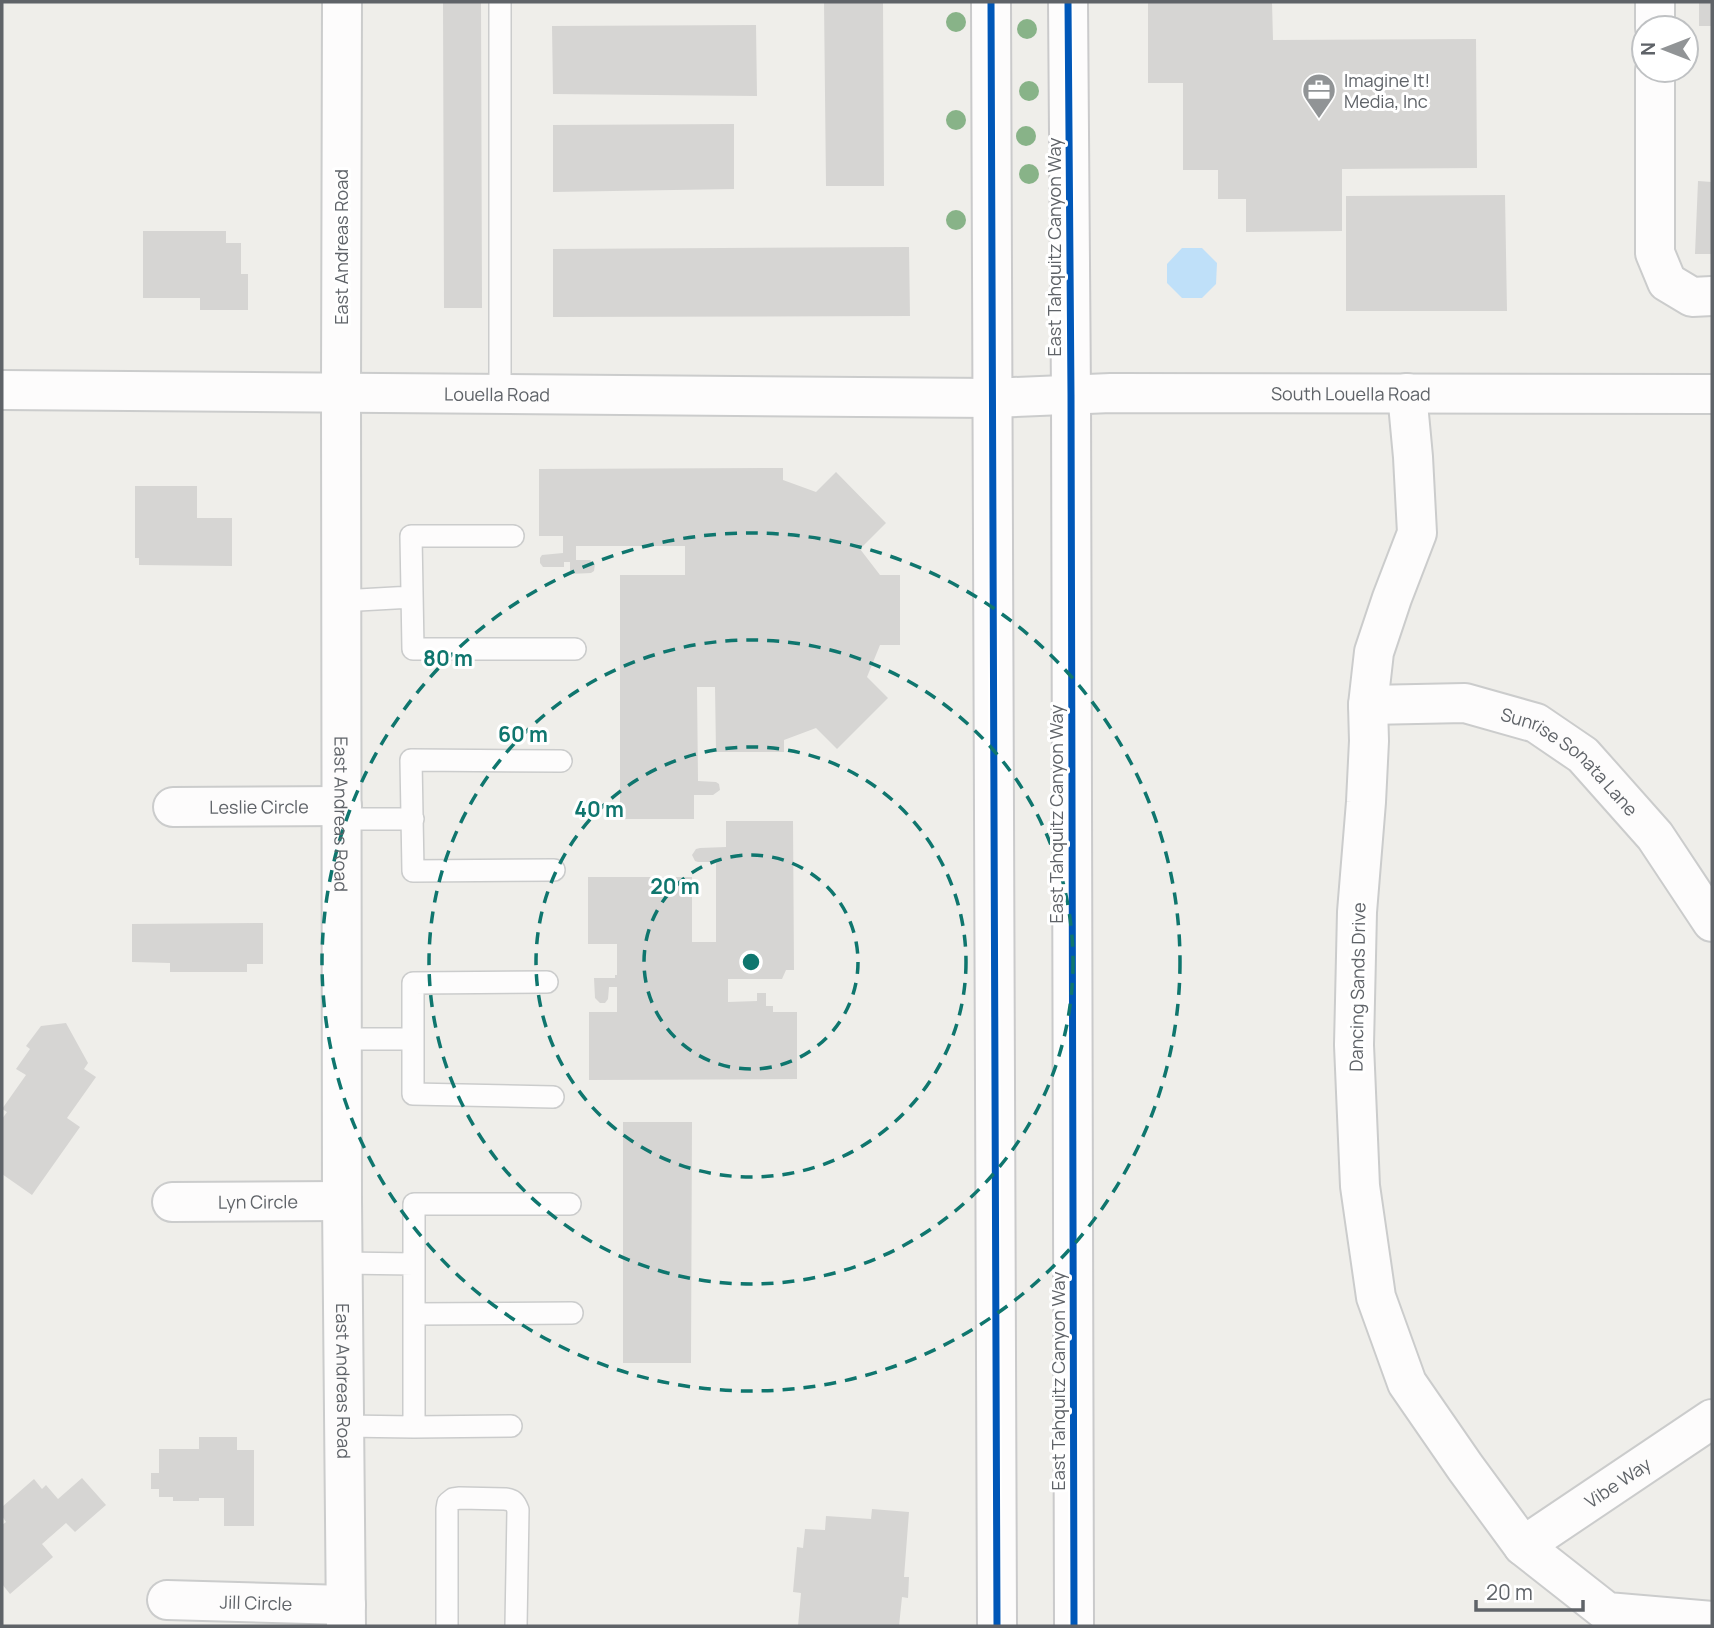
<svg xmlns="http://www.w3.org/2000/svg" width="1714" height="1628" font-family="Manrope,sans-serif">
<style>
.water{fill:#bfe0f9}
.building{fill:#d6d5d3}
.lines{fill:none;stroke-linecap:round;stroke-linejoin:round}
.service-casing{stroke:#cbcccc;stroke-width:24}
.minor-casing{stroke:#cbcccc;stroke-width:42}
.secondary-casing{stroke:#cacacb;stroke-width:42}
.service{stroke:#fdfcfc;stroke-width:21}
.minor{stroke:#fdfcfc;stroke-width:38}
.secondary{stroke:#fdfcfc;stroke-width:38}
.cycleway-casing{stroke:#fff;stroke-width:11}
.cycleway{stroke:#0057b8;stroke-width:7}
.tree{fill:#88b388}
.ring{fill:none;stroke:#0f766e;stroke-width:3.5;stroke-dasharray:12 9}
.labels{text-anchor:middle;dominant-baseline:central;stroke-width:6;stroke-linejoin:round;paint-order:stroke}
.poi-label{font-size:18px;fill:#5f6368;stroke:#fff;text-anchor:start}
.street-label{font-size:18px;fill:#5f6368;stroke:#fff}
.centre{fill:#0f766e;stroke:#fff;stroke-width:3.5}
.ring-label{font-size:21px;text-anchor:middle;font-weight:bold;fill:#0f766e;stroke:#fff;stroke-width:6;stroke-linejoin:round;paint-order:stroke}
</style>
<rect width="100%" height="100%" fill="#efeeea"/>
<path class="water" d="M1182 248H1202L1217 263 1216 284 1202 298H1182L1167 283V264Z"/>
<path class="building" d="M443 2H481L482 308H444Z
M824 2H883L884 186H826Z
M1148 2H1272L1273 40 1476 39 1477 168 1342 169V231L1246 232V199H1218V170H1183V83H1148Z
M1699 2H1712V26H1699Z
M756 25 757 96 553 94 552 26Z
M734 124V189L553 192V125Z
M1698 181 1712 182V254H1695Z
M1505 195 1507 311H1346V196Z
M143 231H226V243H241V274H248V310H200V298H143Z
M909 247 910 316 553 317V249Z
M783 468V480L816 492 836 472 886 523 860 549 880 575H900V645H880L867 677 888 698 837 749 816 728 784 740V752H716L715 687H697L698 781 716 782 719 784 720 790 713 795H694V819H620V575H685V546H576V560H590L595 564 594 571 591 573 570 574V562H564V567H543L540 563V558L542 555 563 553V536H539V469Z
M135 486H197V518H232V566L139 565V558H135Z
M726 821H793L794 970H786L782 979H728V1002L757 1001V993H766V1006H773V1012H797V1079L589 1080V1012H617V987H609L608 999 605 1003H600L595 998 594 978H615V975H617V944H588V877H692V942H716V862H698L695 861 692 855 696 849 700 848 726 847Z
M263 923V964H247V972H170V963L132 962V924Z
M66 1023 88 1063 84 1069 96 1077 67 1118 80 1127 32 1195 2 1174V1119L7 1112 2 1109 26 1075 16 1069 30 1049 26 1046 41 1026Z
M623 1122H692L691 1363H623Z
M199 1437H237V1450H254V1526H224V1498H199V1501H173V1497H159V1489H151V1473H159V1449H199Z
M82 1478 106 1505 75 1532 66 1523 42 1544 53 1557 10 1594 2 1584V1525L6 1522 2 1516V1507L34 1479 42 1489 46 1485 58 1499Z
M872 1509 909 1512 904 1577H909L908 1598 902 1597 899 1626H798L801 1593 793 1592 797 1547 803 1548 805 1529 825 1530 826 1516 871 1519Z"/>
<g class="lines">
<g class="service-casing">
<path id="service" d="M500 2V393
M513 536H411L413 649H575
M341 601 412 597
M342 819H413
M554 870 413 871 411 760 561 761
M547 982 413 983V1094L553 1097
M342 1039H413
M343 1263 414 1264V1427L344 1426
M414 1264V1204H570
M414 1314 572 1313
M414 1427 511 1426
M447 1626V1509L448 1503 453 1499 460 1498 505 1499C513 1500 515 1502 518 1510L516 1626"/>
</g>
<g class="minor-casing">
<g id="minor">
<path id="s1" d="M342 2 341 392 342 1201 346 1626"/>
<path d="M1655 2V28"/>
<path d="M1655 70V253L1667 282 1692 297 1712 296"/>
<path id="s2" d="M2 390 991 398 1111 393 1712 394"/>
<path d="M1407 393 1413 457 1417 533 1392 598 1374 652 1368 705 1369 741 1366 802 1357 912 1354 1045 1360 1186 1376 1297 1407 1383 1465 1467 1523 1546 1607 1612 1712 1621"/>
<path id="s3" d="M1368 705 1465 703 1536 723 1583 755 1655 836 1712 922"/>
<path id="s4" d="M173 807 342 806"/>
<path id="s5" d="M172 1202 342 1201"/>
<path id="s6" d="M1523 1546 1712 1419"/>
<path id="s7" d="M167 1600 346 1605"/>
</g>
</g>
<g class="secondary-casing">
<path id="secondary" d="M991 2 997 1626
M1068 2 1071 395 1074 1626"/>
</g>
<use href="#service" class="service"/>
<use href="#minor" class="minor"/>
<use href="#secondary" class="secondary"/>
<g class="cycleway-casing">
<path id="cycleway" d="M991 2 997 1626
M1068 2 1071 395 1074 1626"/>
</g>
<use href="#cycleway" class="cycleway"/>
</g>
<g class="tree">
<circle cx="956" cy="22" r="10"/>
<circle cx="1027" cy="29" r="10"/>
<circle cx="1029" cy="91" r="10"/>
<circle cx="956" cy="120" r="10"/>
<circle cx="1026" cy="136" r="10"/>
<circle cx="1029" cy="174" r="10"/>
<circle cx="956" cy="220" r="10"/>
</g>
<g class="ring">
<circle cx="751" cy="962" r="107"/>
<circle cx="751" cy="962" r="215"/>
<circle cx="751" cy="962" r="322"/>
<circle cx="751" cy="962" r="429"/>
</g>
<defs>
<g id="office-pin" transform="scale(1.75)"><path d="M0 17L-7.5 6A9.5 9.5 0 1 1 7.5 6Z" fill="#919496" stroke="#fff"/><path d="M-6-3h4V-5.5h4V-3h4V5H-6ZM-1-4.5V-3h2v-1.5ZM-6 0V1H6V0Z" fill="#fff"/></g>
</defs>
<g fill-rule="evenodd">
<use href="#office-pin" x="1319" y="90"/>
</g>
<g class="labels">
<g class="poi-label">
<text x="1344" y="80">Imagine It!<tspan x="1344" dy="21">Media, Inc</tspan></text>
</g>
<g class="street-label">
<text transform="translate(341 247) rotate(-90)">East Andreas Road</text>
<text transform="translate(1054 247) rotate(-90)">East Tahquitz Canyon Way</text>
<text stroke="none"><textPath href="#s2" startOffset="495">Louella Road</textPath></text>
<text stroke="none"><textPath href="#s2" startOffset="1349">South Louella Road</textPath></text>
<text stroke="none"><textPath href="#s3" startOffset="220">Sunrise Sonata Lane</textPath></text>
<text stroke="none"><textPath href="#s4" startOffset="86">Leslie Circle</textPath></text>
<text stroke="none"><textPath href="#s1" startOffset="812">East Andreas Road</textPath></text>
<text transform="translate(1056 814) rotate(-90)">East Tahquitz Canyon Way</text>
<text transform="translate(1357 987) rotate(-89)">Dancing Sands Drive</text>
<text stroke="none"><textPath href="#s5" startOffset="86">Lyn Circle</textPath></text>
<text stroke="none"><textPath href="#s1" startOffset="1379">East Andreas Road</textPath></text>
<text transform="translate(1058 1381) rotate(-90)">East Tahquitz Canyon Way</text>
<text stroke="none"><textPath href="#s6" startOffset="114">Vibe Way</textPath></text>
<text stroke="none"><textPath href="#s7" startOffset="89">Jill Circle</textPath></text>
</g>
</g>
<circle cx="751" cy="962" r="10" class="centre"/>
<g class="ring-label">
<text x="448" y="666">80 m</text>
<text x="523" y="742">60 m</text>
<text x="599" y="817">40 m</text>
<text x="675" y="894">20 m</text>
</g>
<rect width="1714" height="1628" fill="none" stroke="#5f6368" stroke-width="7"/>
<g transform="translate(1665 49) rotate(270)"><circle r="33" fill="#ffffff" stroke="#bfc1c3" stroke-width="2"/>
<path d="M0-5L12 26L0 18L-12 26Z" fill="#919496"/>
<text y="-10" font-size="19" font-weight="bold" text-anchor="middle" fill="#5f6368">N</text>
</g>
<path d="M1476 1600v10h107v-10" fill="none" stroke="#5f6368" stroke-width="3.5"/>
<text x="1486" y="1600" font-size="21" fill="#5f6368" stroke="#ffffff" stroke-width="5" paint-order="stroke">20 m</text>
</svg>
